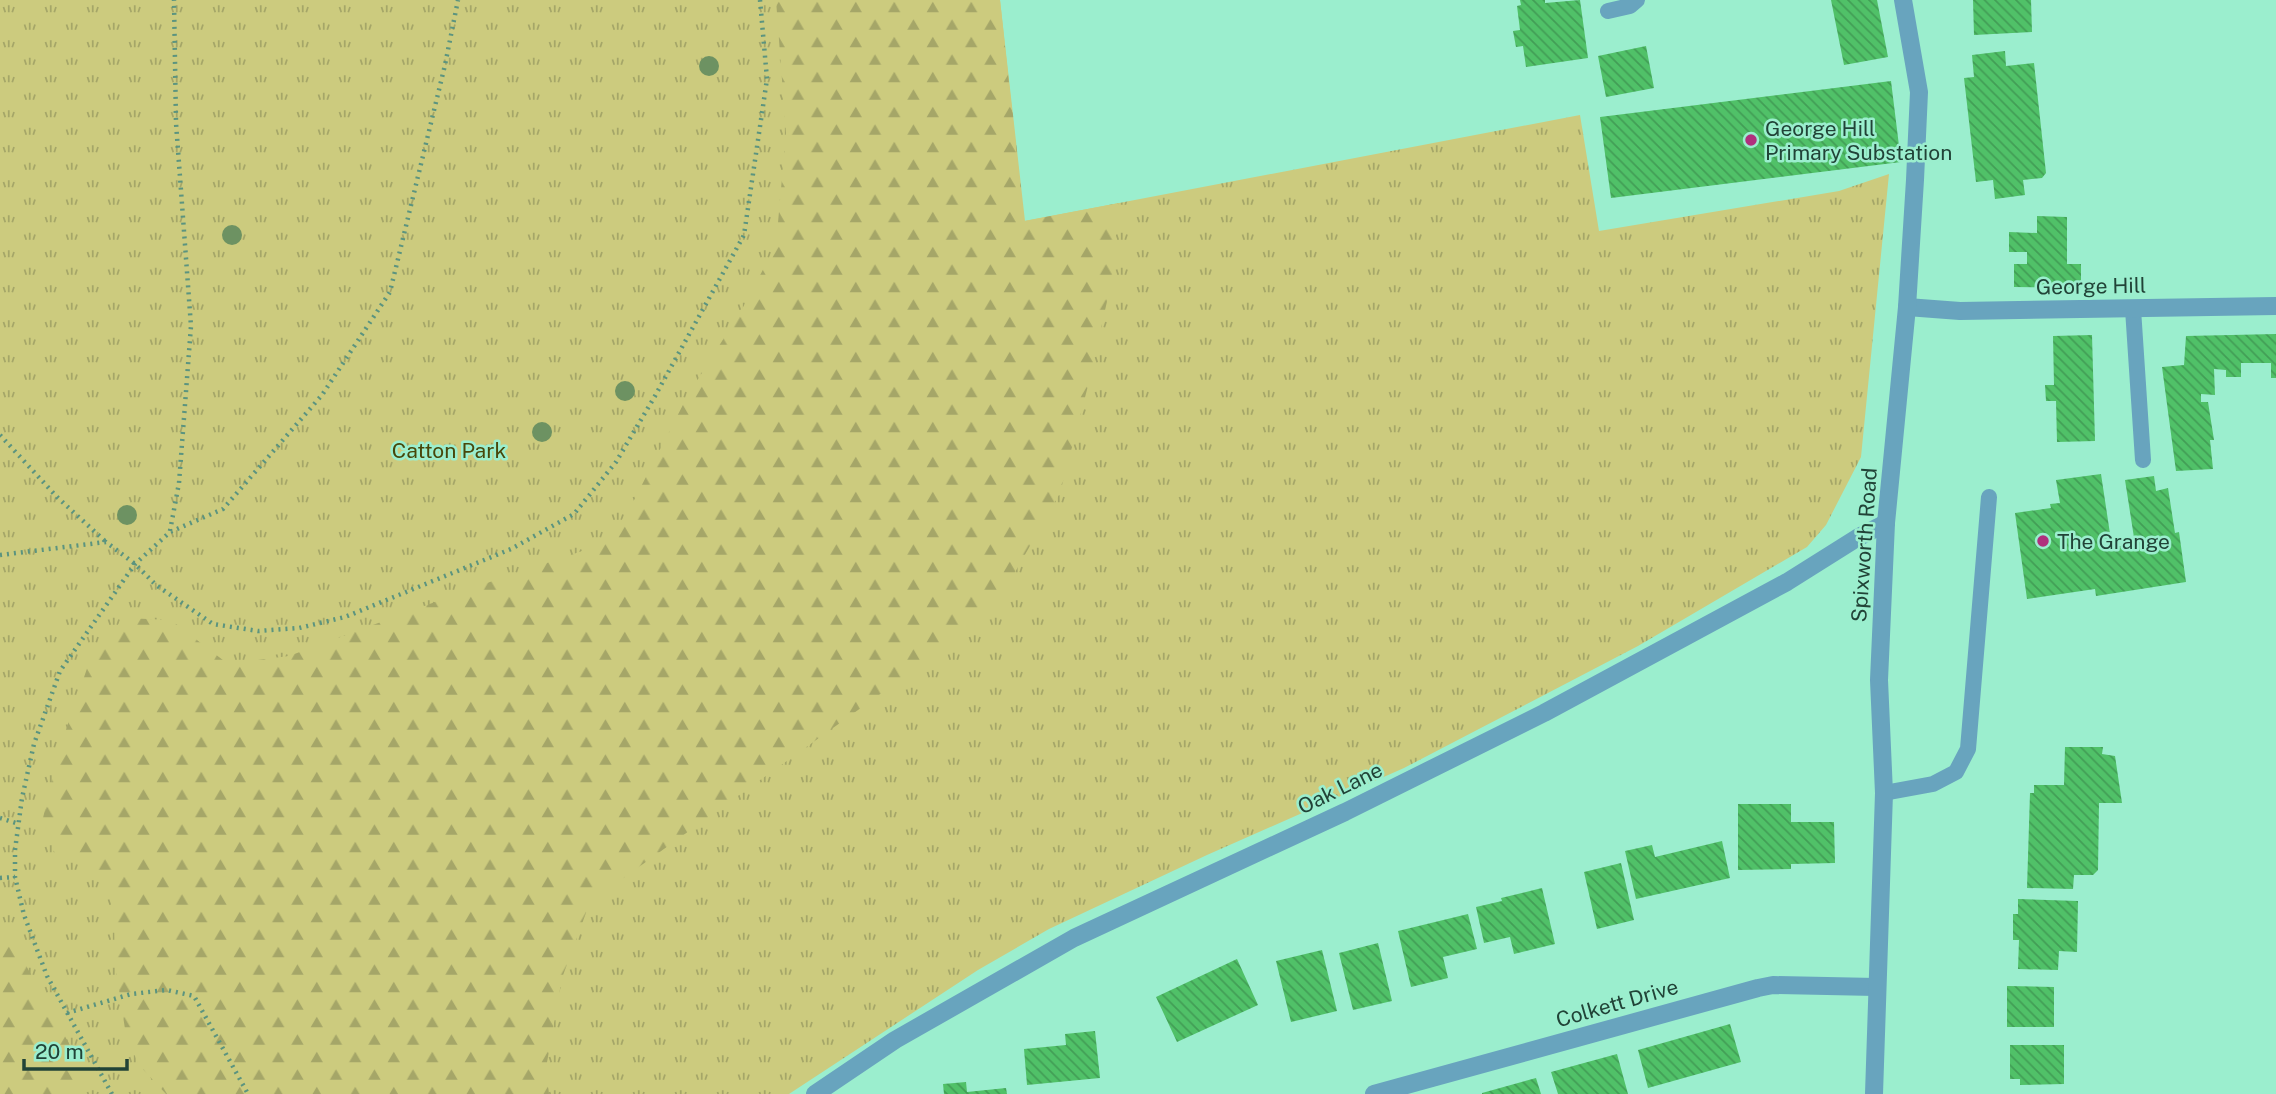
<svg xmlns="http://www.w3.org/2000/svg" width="2276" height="1094" font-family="'Public Sans',sans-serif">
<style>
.grass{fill:url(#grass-tufts)}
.forest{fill:url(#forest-firs)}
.building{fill:url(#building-back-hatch)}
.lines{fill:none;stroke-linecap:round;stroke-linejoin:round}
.path{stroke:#5b947f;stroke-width:4.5;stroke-dasharray:2 5;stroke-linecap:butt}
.service{stroke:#68a4be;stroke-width:16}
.minor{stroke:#68a4be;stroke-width:18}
.tertiary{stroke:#68a4be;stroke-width:18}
.tree{fill:#6d9262}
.poi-dot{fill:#b0307d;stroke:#9beece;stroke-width:2.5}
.labels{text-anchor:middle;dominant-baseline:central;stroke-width:5;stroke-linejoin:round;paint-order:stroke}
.poi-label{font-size:21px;fill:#214337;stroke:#9beece;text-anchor:start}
.street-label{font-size:21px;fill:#214337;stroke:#9beece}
.park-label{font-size:21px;fill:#48470a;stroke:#9beece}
</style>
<defs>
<pattern id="grass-tufts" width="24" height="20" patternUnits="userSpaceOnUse" patternTransform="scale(1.75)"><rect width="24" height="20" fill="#cccb7e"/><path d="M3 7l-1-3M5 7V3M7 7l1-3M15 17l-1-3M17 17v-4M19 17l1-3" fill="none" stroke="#a5a668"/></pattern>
<pattern id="forest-firs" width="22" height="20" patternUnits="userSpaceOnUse" patternTransform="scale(1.75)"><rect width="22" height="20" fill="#cccb7e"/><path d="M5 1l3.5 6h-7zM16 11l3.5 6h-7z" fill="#a5a668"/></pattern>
<pattern id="building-back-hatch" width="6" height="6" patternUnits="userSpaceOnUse" patternTransform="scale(1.75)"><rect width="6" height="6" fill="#50c168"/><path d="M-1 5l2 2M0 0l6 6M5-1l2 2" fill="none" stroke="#429e56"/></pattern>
</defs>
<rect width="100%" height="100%" fill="#9beece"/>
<path class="grass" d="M0 0H1000L1025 221 1580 115 1599 231 1839 191 1889 174 1861 457 1826 525 1807 547 1638 646 1404 768 1207 855 1049 929 978 970 789 1094H0Z"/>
<path class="forest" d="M776 0H1000L1024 221 1119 203 1112 279 1089 382 1060 493 1010 581 939 652 590 902 562 978 546 1068 549 1094H166L138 1064 125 1029 115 963 114 911 104 879 81 865 55 854 43 818 59 750 92 654 124 618 171 620 228 664 289 656 481 585 603 544 628 512 688 395 741 311 776 245 786 133Z
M0 922 6 929 89 1080 62 1094H0Z"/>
<path class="building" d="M1520 0H1545V3L1580 0 1588 58 1526 67 1523 46 1516 47 1513 31 1520 30 1517 6 1521 5Z
M1831 0H1877L1888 57 1844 65Z
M1973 0H2031L2032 32 1974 35Z
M1646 46 1654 88 1606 97 1598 56Z
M2005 51 2006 66 2034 63 2046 173 2042 178 2023 180 2025 195 1995 199 1993 180 1976 182 1964 78 1974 77 1972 55Z
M1891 81 1901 162 1611 198 1600 117Z
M2037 216 2067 217V264H2081V288L2014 287V264H2027V252H2009V232L2037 233Z
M2276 334V378H2271V363H2241V377H2226V370L2214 369 2215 395 2201 394V402H2208L2214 440H2210L2213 469 2176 471 2162 367 2184 365 2186 336Z
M2092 335 2095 441 2057 442 2056 401H2046L2045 385H2054L2053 336Z
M2101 474 2112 547 2135 544 2125 480 2154 476 2156 491 2168 488 2175 533 2179 532 2186 582 2096 596 2095 589 2027 599 2015 513 2051 508 2050 504 2060 503 2056 480Z
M2065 747H2103L2102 754 2115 756 2122 803H2099L2098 870 2093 875H2074L2073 889 2027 888 2030 793H2034V785H2064Z
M1738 804H1791V822H1834L1835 863 1791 864V869L1738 870Z
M1722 841 1730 878 1636 899 1625 851 1652 845 1655 857Z
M1621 863 1634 920 1597 929 1584 872Z
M1542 888 1555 944 1514 954 1510 937 1484 943 1476 907 1502 901 1501 898Z
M2018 899 2078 901 2077 952 2059 951 2058 970 2018 969 2019 940H2013V914H2018Z
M1468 914 1477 949 1443 957 1448 978 1411 987 1398 931Z
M1378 943 1392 1001 1353 1010 1339 953Z
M1322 950 1337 1011 1291 1022 1276 961Z
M1237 959 1258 1005 1177 1042 1156 997Z
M2007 986 2054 987V1027H2007Z
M1730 1024 1741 1062 1648 1088 1638 1050Z
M1095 1031 1100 1078 1027 1085 1024 1049 1066 1045 1065 1034Z
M2010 1045H2064V1084L2020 1085V1079H2010Z
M1617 1054 1628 1094H1558L1551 1072Z
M1536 1078 1541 1094H1482V1093Z
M966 1082 967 1092 1006 1088 1007 1094H944L943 1084Z"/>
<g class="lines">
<path class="path" d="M0 435 57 497 106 542
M170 531 179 483 191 326 176 123 174 0
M0 555 106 542 135 564 156 585 213 624 258 631 299 628 345 617 511 549 574 514 616 462 655 396 744 235 767 79 760 0
M0 818 19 824
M0 878 15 877
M67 1013 131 994 167 990 194 996 248 1094
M112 1094 47 976 24 915 15 877V850L22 798 34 744 60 671 135 564 170 532 223 509 322 395 390 292 445 65 458 0"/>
<path class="service" d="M1608 11 1630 6 1637 0
M2133 309 2143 460
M1884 793 1933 784 1956 772 1968 749 1989 497"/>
<path class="minor" d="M1907 307 1960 311 2276 306
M815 1094 895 1040 1074 938 1345 812 1544 713 1787 582 1857 538 1886 523
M1374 1094 1758 988 1773 985 1876 987"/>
<path class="tertiary" d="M1874 1094 1884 793 1879 680 1886 523 1907 307 1915 180 1919 92 1903 0"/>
</g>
<g class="tree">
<circle cx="709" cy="66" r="10"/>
<circle cx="232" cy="235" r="10"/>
<circle cx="625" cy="391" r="10"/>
<circle cx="542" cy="432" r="10"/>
<circle cx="127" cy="515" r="10"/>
</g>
<g class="poi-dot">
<circle cx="1751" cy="140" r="7"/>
<circle cx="2043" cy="541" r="7"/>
</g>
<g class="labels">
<g class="poi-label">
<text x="1765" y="128">George Hill<tspan x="1765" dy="24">Primary Substation</tspan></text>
<text x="2057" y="541">The Grange</text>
</g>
<g class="street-label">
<text transform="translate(2091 286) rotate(-1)">George Hill</text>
<text transform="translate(1864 545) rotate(-86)">Spixworth Road</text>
<text transform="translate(1340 788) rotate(-26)">Oak Lane</text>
<text transform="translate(1617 1003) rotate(-16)">Colkett Drive</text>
</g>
<g class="park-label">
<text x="449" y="450">Catton Park</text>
</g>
</g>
<path d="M24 1059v10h103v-10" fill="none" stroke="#214337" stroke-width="3.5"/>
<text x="35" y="1059" font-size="21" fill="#214337" stroke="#9beece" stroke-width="5" paint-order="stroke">20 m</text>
</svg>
